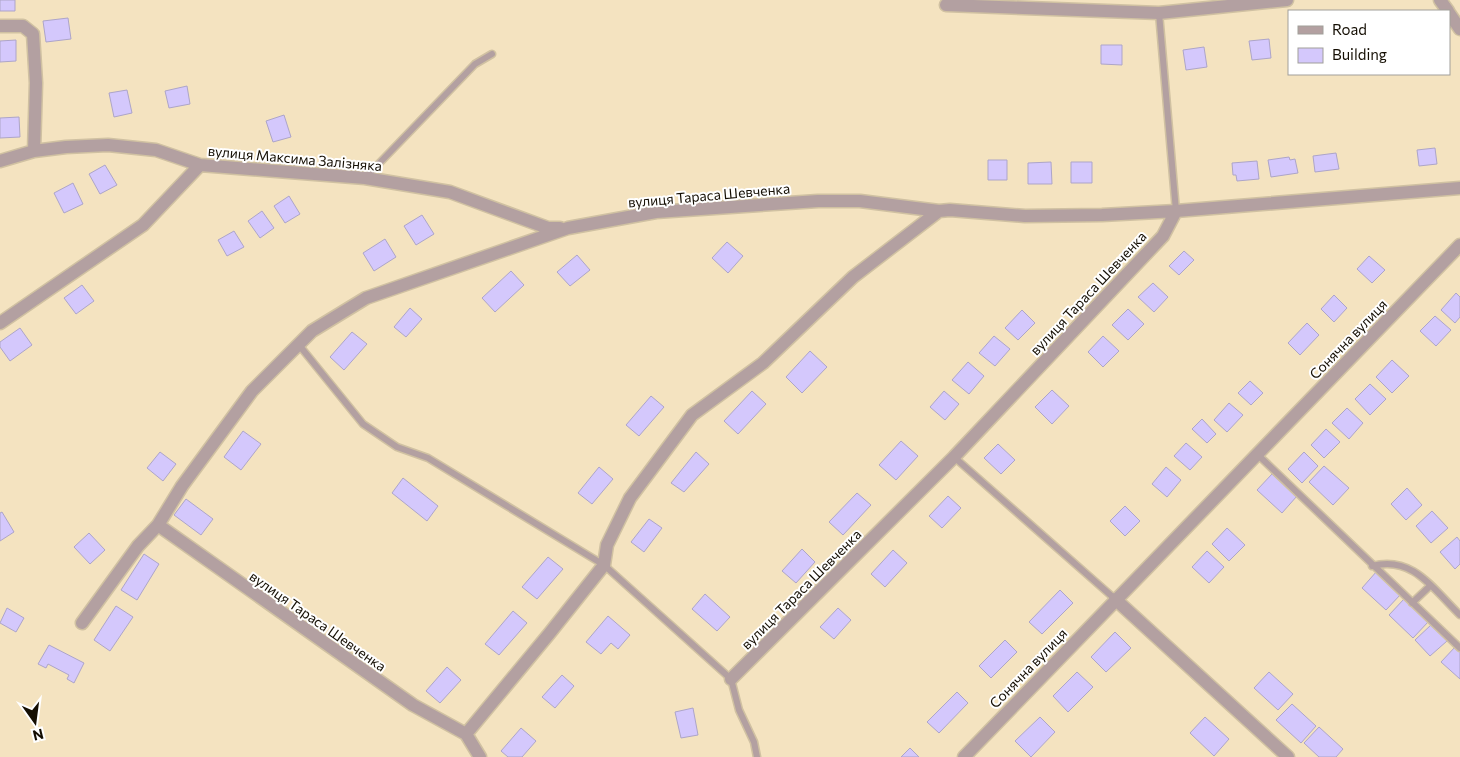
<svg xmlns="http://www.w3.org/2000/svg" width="1460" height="757" font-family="Commissioner,sans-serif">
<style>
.building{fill:#d4c8fc;stroke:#ada5c8}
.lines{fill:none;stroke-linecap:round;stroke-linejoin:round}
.lane-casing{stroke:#d0c1a2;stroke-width:9}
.street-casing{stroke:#d0c1a2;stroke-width:15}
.lane{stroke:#b3a0a1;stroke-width:6}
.street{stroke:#b3a0a1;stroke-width:12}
.labels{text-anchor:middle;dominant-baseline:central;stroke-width:4;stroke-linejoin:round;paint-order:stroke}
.street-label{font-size:14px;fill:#140e03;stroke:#fff}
</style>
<rect width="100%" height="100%" fill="#f4e3c0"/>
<path class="building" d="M0 0H15V11H0Z
M68 18 71 39 46 42 43 21Z
M1269 39 1271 58 1252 60 1249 41Z
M16 40V61L0 62V41Z
M1101 45H1122V65L1101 64Z
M1204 47 1207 67 1186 70 1183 50Z
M187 86 190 104 169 108 165 91Z
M127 90 132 113 114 117 109 93Z
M284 115 291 137 273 142 266 121Z
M19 117 20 137 0 138V118Z
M1435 148 1437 164 1419 166 1417 150Z
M1336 153 1339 169 1315 172 1313 156Z
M1289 157 1290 160 1295 159 1298 173 1271 177 1268 160Z
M988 160H1007V180H988Z
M1257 161 1259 179 1237 181 1236 175H1233L1232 163Z
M1051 162 1052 184H1028V163Z
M1071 162H1092V183H1071Z
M105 165 117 185 100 194 89 174Z
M73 183 83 204 64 213 54 193Z
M289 196 300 214 285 223 274 206Z
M262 211 274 228 260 238 248 221Z
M422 215 434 234 416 245 404 226Z
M234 231 244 247 227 256 218 240Z
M385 239 396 257 374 271 363 253Z
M727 242 743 256 728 273 712 258Z
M1184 251 1194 260 1179 275 1169 266Z
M577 255 590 270 570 286 557 272Z
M1369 256 1385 270 1372 283 1357 269Z
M511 271 524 285 495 312 482 298Z
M1153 283 1168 297 1154 312 1138 297Z
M82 285 94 301 76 314 64 298Z
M1456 293 1460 297V317L1455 323 1441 310Z
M1334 295 1347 308 1334 322 1321 309Z
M410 308 422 319 406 337 394 327Z
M1128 309 1144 324 1128 340 1112 325Z
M1022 310 1035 323 1018 340 1005 328Z
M1435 316 1451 330 1436 346 1420 331Z
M1307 323 1319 335 1300 355 1288 343Z
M20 328 32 345 10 361 0 347V342Z
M352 332 367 344 344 370 330 357Z
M994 336 1010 349 995 366 979 353Z
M1103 336 1119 351 1103 367 1088 352Z
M810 351 827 367 802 393 786 377Z
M1392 360 1409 376 1392 393 1376 377Z
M968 362 984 376 969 394 952 380Z
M1250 381 1263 393 1251 405 1238 393Z
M1370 384 1386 399 1370 415 1355 399Z
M1052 390 1069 406 1052 424 1035 407Z
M752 391 766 404 738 434 724 421Z
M944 391 959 404 945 420 930 407Z
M651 396 664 407 639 436 626 425Z
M1229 403 1243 415 1227 432 1214 420Z
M1347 408 1363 423 1349 439 1332 423Z
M1202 419 1216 434 1207 443 1192 429Z
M1326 429 1340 442 1324 458 1311 445Z
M243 431 261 444 241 470 224 457Z
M901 441 918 456 896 480 879 465Z
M1186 443 1202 457 1190 470 1174 456Z
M998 444 1015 460 1001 474 984 458Z
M160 452 176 464 163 481 147 468Z
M696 452 709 464 684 492 671 483Z
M1304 452 1318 466 1302 483 1288 469Z
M1324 466 1349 488 1333 505 1309 482Z
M599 467 613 479 592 504 578 493Z
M1166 467 1181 480 1167 497 1152 484Z
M1272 474 1297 496 1282 513 1257 490Z
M403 478 438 506 427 521 392 493Z
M1407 488 1422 505 1406 520 1391 504Z
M857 493 871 505 843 535 829 522Z
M948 496 961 508 942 528 929 516Z
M186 499 213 519 201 535 174 515Z
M1125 506 1140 521 1125 536 1110 521Z
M1432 511 1448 528 1431 543 1416 526Z
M2 512 14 532 0 541V513Z
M649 519 662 528 644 552 631 542Z
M1227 528 1245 545 1229 561 1212 544Z
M89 533 105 550 90 564 74 547Z
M1457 537 1460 541V564L1455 569 1440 552Z
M802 549 815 562 796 583 782 571Z
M893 550 907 563 885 587 871 574Z
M1207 551 1224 567 1209 583 1192 567Z
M144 554 159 564 137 600 121 590Z
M548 557 563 569 537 599 522 587Z
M1377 571 1401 594 1386 610 1362 588Z
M1060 590 1073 603 1042 634 1029 622Z
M705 594 730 617 717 631 692 609Z
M1404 599 1429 621 1413 638 1389 615Z
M116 606 133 617 110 651 94 640Z
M7 608 24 618 16 632 0 623Z
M838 608 851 620 834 639 820 627Z
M513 611 527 623 499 655 485 644Z
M608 616 630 635 618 649 611 643 601 654 586 642Z
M1432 624 1447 641 1430 656 1415 640Z
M1115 632 1131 648 1106 672 1091 657Z
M1005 640 1017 652 991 678 979 666Z
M49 645 84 663 74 683 67 679 69 675 48 664 46 668 38 664Z
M1456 646 1460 649V679L1441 662Z
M447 667 461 680 440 703 426 691Z
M1077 672 1093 687 1068 712 1053 696Z
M1269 672 1293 694 1278 710 1254 688Z
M562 675 574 686 555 708 542 697Z
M957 692 968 703 939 733 927 722Z
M1292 704 1316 726 1301 743 1276 720Z
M693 708 698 735 681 738 675 712Z
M1040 717 1055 732 1031 757 1015 741Z
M1205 717 1229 739 1214 756 1190 733Z
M1319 727 1343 749 1336 757H1319L1304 743Z
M521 728 536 741 522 757H508L501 751Z
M910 748 919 757H901Z"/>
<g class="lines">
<g class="lane-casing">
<path id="lane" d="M1159 13 1176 211
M365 178 475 64 492 54
M299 345 363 424 397 447 428 458 604 565 731 679 739 710 754 742 757 757
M1257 454 1460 648
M954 457 1115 599
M1372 566C1413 555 1433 589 1460 615
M1412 603 1430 586"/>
</g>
<g class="street-casing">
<path id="street" d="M1440 0 1448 11
M946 5 1159 13 1287 0
M1449 13 1460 29
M0 26H23L33 34 36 83 34 151
M0 161 34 151 66 147 108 145 156 150 200 165 365 178 450 192 548 228H560
M0 323 143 225 200 165
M158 525 413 705 466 734 480 757
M1115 599 1288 757
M82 623 138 546 158 525 182 486 252 391 312 331 366 298 568 228 656 212 818 201H860L939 211 950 210 1025 216 1102 215 1176 211 1460 188
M731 679 954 457 1163 236 1176 211
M466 734 549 634 604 565 607 545 630 498 692 415 763 363 853 277 939 211
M964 757 1460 245"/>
</g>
<use href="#lane" class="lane"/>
<use href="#street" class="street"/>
</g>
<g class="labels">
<g class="street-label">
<text transform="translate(295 158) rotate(5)">вулиця Максима Залізняка</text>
<text transform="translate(709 195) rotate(-5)">вулиця Тараса Шевченка</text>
<text transform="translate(1088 293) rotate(-47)">вулиця Тараса Шевченка</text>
<text transform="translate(1348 339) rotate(-46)">Сонячна вулиця</text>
<text transform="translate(801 589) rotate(-45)">вулиця Тараса Шевченка</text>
<text transform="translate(318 621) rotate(35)">вулиця Тараса Шевченка</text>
<text transform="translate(1028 668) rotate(-46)">Сонячна вулиця</text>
</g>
</g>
<rect x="1288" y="10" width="162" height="65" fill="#ffffff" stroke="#a19f9a"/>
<rect x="1298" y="26" width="25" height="8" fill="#b3a0a1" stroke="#a19f9a"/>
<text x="1332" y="35" font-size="15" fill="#140e03">Road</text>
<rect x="1298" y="48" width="25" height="15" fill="#d4c8fc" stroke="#a19f9a"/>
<text x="1332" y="60" font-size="15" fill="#140e03">Building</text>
<g transform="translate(35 722) rotate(166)" stroke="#ffffff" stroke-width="4" paint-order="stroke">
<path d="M0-4L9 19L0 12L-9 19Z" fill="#140e03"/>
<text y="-8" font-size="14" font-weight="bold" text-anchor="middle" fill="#140e03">N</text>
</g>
</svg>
